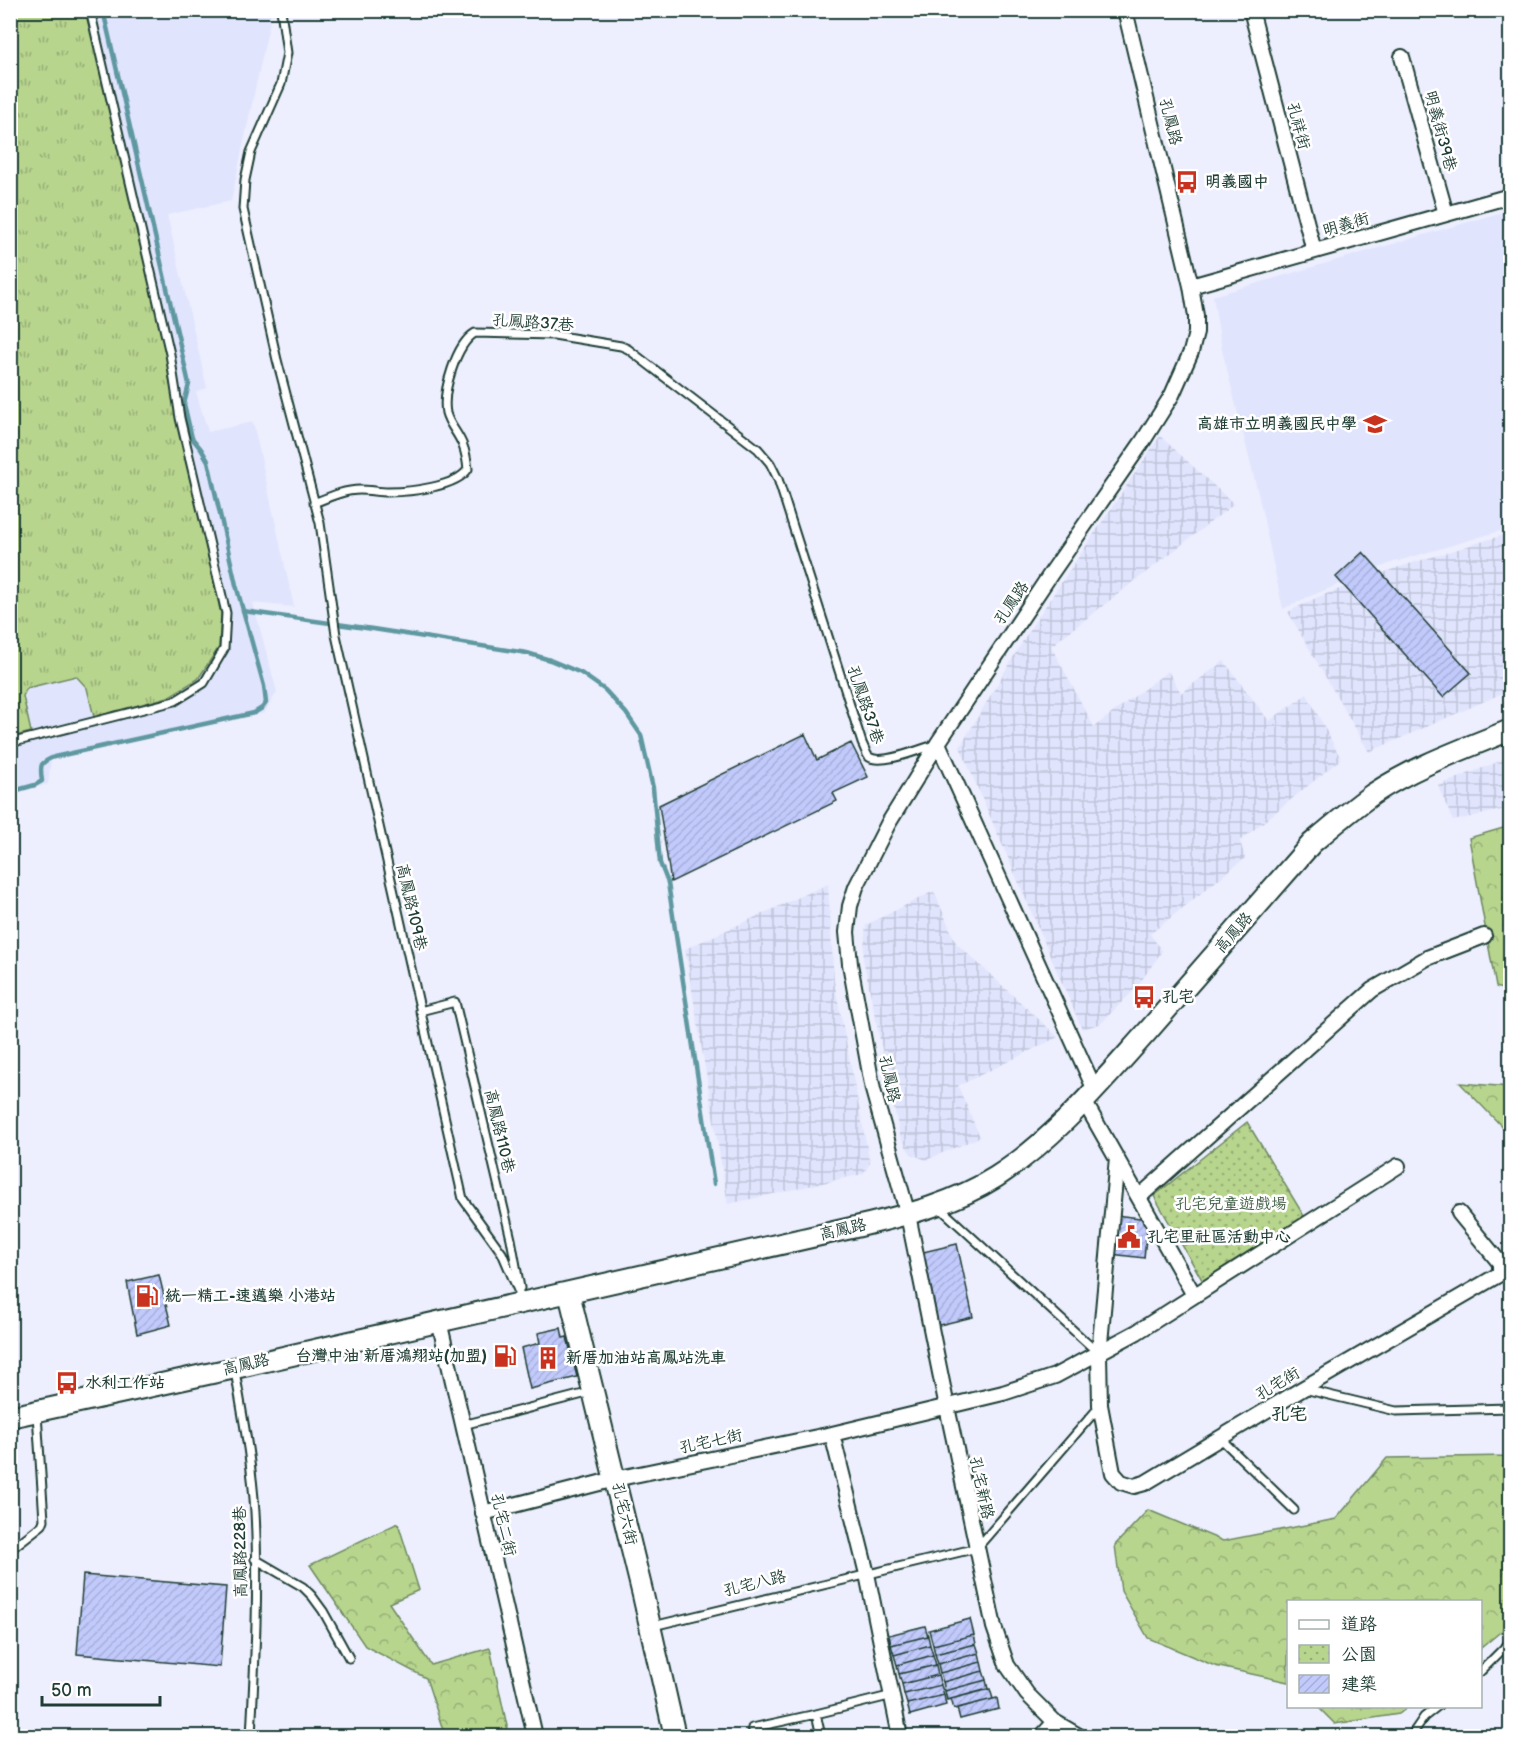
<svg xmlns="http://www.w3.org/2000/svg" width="1521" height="1747" font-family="'Balsamiq Sans','LXGW WenKai TC',sans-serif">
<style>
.built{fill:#e0e4fd}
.industrial{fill:url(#industrial-grid)}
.grass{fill:url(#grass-tufts);stroke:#6c8961;stroke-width:1.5}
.forest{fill:url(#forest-crowns);stroke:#6c8961;stroke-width:1.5}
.park{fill:url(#park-dots);stroke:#6c8961;stroke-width:1.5}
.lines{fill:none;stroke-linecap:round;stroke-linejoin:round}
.stream{stroke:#5e98a0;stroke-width:4.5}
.building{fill:url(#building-hatch);stroke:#1f3d34;stroke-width:1.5}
.lane-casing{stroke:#1f3d34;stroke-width:11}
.street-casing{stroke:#1f3d34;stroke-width:18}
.secondary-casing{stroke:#1f3d34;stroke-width:24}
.lane{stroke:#fff;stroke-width:7}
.street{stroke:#fff;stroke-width:14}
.secondary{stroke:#fff;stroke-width:20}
.labels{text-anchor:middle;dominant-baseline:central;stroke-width:5;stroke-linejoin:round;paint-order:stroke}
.street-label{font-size:16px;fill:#1f3d34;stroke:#fff}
.poi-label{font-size:16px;font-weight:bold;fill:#1f3d34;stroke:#fff;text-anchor:start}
.park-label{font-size:16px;fill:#45634a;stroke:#fff}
.neighbourhood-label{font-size:18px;font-weight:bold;fill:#1f3d34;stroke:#fff}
</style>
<defs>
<pattern id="industrial-grid" width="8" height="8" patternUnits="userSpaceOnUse" patternTransform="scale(1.5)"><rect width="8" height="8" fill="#e0e4fd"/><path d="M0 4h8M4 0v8" fill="none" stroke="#c0c4d9"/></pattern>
<pattern id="grass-tufts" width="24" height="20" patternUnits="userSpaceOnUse" patternTransform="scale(1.5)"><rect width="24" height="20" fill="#b8d58e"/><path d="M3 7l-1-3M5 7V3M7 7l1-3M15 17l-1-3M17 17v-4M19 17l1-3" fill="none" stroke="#95ae75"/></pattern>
<pattern id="forest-crowns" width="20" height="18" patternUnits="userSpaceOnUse" patternTransform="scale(1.5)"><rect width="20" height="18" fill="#b8d58e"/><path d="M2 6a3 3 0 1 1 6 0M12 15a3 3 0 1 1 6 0" fill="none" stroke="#95ae75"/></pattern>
<pattern id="park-dots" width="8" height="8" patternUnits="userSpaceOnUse" patternTransform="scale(1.5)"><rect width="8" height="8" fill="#b8d58e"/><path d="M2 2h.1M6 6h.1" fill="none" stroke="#95ae75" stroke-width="1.8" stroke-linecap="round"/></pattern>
<pattern id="building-hatch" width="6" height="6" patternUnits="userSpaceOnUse" patternTransform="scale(1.5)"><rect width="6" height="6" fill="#c2cafc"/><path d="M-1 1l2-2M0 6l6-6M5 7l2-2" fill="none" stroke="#a6aed9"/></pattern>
</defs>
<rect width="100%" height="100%" fill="#edeffe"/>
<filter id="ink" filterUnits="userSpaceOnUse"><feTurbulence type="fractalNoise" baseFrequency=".0167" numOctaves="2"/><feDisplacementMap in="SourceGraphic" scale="12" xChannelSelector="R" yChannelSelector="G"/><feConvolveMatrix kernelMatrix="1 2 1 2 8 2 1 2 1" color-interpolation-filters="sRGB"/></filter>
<g filter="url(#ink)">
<path class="built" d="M11 11H272L231 201 167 215 207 388 196 392 208 432 253 422 294 607 253 603 277 692 264 713 51 760 48 784 11 795Z
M1510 210V528L1391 563 1308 597 1283 609 1259 497 1222 350 1213 296Z"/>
<path class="industrial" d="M1160 436 1234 504 1051 646 1094 727 1168 671 1181 693 1224 661 1269 721 1307 694 1341 759 1240 841 1245 858 1150 934 1162 951 1137 987 1100 1024 1082 1029 960 747 1030 629Z
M1510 533V690L1369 752 1288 612 1318 597 1396 568Z
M1510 757V808L1453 821 1438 786Z
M828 884 834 981 870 1163 863 1174 728 1204 685 949Z
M934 891 956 943 1058 1037 958 1086 980 1137 926 1160 911 1154 900 1136 863 958 866 925Z"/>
<path class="grass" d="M11 11H87L167 355 177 418 221 613 219 647 198 679 168 697 94 717 87 688 76 676 27 688 23 696 31 732 11 737Z"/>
<path class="forest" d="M1510 826V992L1496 987 1469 838Z
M1460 1083 1510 1087V1135Z
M1510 1454V1624L1481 1648 1480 1602H1288V1682L1215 1666 1148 1638 1121 1591 1115 1545 1148 1510 1223 1541 1336 1519 1387 1458 1509 1456Z
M398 1523 419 1590 389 1603 431 1665 490 1648 507 1726 505 1736H445L426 1678 365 1646 310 1565Z
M1318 1707H1408L1399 1714 1335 1724Z"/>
<path class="park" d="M1247 1122 1307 1221 1205 1285 1154 1196Z"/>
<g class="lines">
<path class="stream" d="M243 611 373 629 527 653 550 660 581 673 605 690 626 713 641 735 653 788 660 863 668 883 714 1184
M10 792 35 785 42 781C40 765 39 763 54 757L254 713 262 708 266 703 264 686 236 585 208 461 201 449 192 438 184 404 189 384 103 10"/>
</g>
<path class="building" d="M1363 552 1471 673 1443 697 1336 577Z
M805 734 817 760 851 743 868 777 833 793 837 801 671 882 659 805Z
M1115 1215 1148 1219 1144 1258 1111 1254Z
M957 1244 973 1317 935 1326 919 1253Z
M159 1275 171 1325 137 1334 127 1282Z
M561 1328 563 1338 567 1337 577 1377 530 1389 521 1348 540 1343 538 1333Z
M83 1575 226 1587 220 1667 77 1654Z
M970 1619 974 1635 933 1645 929 1630Z
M925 1626 928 1636 891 1645 889 1635Z
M974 1635 976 1644 935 1654 933 1645Z
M928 1636 930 1645 894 1655 891 1645Z
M976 1644 979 1653 938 1664 935 1654Z
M930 1645 933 1655 897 1665 894 1655Z
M979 1653 981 1662 940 1673 938 1664Z
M933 1655 936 1665 899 1674 897 1665Z
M981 1662 983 1671 943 1682 940 1673Z
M936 1665 938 1675 902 1684 899 1674Z
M983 1671 986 1680 945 1691 943 1682Z
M938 1675 941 1685 904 1694 902 1684Z
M986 1680 988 1689 947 1700 945 1691Z
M941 1685 944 1695 907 1704 904 1694Z
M990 1689 993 1699 954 1709 951 1699Z
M944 1695 946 1705 910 1715 907 1704Z
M997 1698 999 1709 960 1719 957 1708Z"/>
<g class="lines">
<g class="lane-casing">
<path id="lane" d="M281 10 287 53 281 84 251 152 245 180 243 209 277 360 320 523 336 635 463 1199 502 1253 523 1302
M314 503C329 497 344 490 360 490 369 490 379 492 388 492 409 492 457 487 468 469 467 461 466 453 463 446 459 434 449 425 446 413 442 392 456 344 475 333L554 335 621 346 628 349 758 449 770 463 778 479 862 743C864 747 866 753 868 756 879 767 923 748 937 744
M10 743 175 701 204 683 224 649 226 613 180 418 170 354 90 10
M420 1011 455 1002 511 1239 520 1288
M938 1206 1098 1353
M235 1371C243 1417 252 1464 255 1512 259 1586 255 1662 251 1736
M1304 1389 1396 1411 1510 1408
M463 1425 591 1392
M1220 1438 1294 1510
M10 1550 42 1525 44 1520 37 1414
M255 1559 303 1587 312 1596 323 1611 349 1658
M653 1626 977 1548 1099 1407
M1480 1672 1510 1642
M752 1728 816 1714
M821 1736 816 1714 893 1695
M1379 1736H1414
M1411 1736 1424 1717 1438 1706
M1509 1736H1510"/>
</g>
<g class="street-casing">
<path id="street" d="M1251 10 1314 251
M1402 57 1446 214
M1191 286 1510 196
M938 743 1095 1090
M1084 1101 1194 1295
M1117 1158 1099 1354 1100 1405 1113 1473 1121 1482 1134 1486 1145 1483 1302 1389 1500 1274V1263L1459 1213
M1139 1197 1372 990 1427 958 1484 936
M439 1321 535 1736
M832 1434 867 1574 900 1736
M483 1513 615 1479 832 1434 1003 1393 1055 1376 1137 1332 1398 1166
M1042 1736 1055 1722
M1079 1736 1055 1722 1027 1694 1007 1665 994 1627 947 1407 908 1215 873 1090 850 964 847 932 850 906 856 887 888 824 938 743 1050 575 1143 441 1172 395 1191 352 1196 333V316L1191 286 1125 10"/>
</g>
<g class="secondary-casing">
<path id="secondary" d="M569 1293 643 1595 675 1736
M10 1417 235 1368 860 1226C907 1215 955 1203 996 1177 1055 1139 1101 1083 1147 1032 1202 969 1257 906 1312 843 1332 826 1352 809 1373 794 1415 766 1464 749 1510 730"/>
</g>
<use href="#lane" class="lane"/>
<use href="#street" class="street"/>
<use href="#secondary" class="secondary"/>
</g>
</g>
<defs>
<g id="bus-bare" transform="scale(1.8)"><path d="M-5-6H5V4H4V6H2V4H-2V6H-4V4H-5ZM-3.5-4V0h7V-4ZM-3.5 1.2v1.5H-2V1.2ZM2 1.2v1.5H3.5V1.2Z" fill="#c8321e" stroke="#fff" stroke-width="2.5" paint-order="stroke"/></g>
<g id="school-bare" transform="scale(1.8)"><path d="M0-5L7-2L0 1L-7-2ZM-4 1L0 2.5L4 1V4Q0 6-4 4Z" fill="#c8321e" stroke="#fff" stroke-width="2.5" paint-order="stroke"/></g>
<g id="civic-bare" transform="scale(1.8)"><path d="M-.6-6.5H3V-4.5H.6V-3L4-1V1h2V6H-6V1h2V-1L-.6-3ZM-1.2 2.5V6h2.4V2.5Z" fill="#c8321e" stroke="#fff" stroke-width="2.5" paint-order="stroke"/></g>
<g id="fuel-bare" transform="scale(1.8)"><path d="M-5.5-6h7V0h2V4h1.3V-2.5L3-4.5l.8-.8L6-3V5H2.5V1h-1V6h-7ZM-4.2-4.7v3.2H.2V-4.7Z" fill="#c8321e" stroke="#fff" stroke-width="2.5" paint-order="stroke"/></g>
<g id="building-bare" transform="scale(1.8)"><path d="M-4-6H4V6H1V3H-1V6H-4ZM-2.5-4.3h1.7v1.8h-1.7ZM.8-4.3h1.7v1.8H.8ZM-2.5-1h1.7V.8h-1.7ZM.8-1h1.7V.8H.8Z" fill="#c8321e" stroke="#fff" stroke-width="2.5" paint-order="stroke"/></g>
</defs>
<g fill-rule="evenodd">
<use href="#bus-bare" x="1187" y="182"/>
<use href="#school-bare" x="1375" y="424"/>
<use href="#bus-bare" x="1144" y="997"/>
<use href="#civic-bare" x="1129" y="1237"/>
<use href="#fuel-bare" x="147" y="1296"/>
<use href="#fuel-bare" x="505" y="1356"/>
<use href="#building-bare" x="548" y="1358"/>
<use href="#bus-bare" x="67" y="1383"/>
</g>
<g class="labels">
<g class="street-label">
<text transform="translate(1170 122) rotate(76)">孔鳳路</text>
<text transform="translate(1298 126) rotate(75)">孔祥街</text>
<text transform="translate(1440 131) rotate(75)">明義街39巷</text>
<text transform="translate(1346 225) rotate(-16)">明義街</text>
<text transform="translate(533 323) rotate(4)">孔鳳路37巷</text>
<text transform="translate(1012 603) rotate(-56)">孔鳳路</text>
<text transform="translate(865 705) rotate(71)">孔鳳路37巷</text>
<text transform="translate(411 907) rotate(77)">高鳳路109巷</text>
<text transform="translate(1234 933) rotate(-49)">高鳳路</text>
<text transform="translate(889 1079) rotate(78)">孔鳳路</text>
<text transform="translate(499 1131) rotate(77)">高鳳路110巷</text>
<text transform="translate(843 1230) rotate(-13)">高鳳路</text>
<text transform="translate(246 1365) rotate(-13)">高鳳路</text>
<text transform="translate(1278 1384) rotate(-31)">孔宅街</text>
<text transform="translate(711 1442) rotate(-12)">孔宅七街</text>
<text transform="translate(981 1488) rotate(78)">孔宅新路</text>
<text transform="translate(624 1514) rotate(77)">孔宅六街</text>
<text transform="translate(503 1525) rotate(77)">孔宅二街</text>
<text transform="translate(241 1552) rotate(-91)">高鳳路228巷</text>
<text transform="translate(755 1584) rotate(-14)">孔宅八路</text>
</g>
<g class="poi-label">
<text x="1205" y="182">明義國中</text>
<text x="1357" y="424" text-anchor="end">高雄市立明義國民中學</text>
<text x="1162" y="997">孔宅</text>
<text x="1147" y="1237">孔宅里社區活動中心</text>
<text x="165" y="1296">統一精工-速邁樂 小港站</text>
<text x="487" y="1356" text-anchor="end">台灣中油 新厝鴻翔站(加盟)</text>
<text x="566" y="1358">新厝加油站高鳳站洗車</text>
<text x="85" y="1383">水利工作站</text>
</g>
<g class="park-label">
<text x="1231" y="1204">孔宅兒童遊戲場</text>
</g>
<g class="neighbourhood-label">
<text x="1289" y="1414">孔宅</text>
</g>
</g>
<rect width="1521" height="1747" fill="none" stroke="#fff" stroke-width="36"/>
<rect x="18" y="18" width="1485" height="1711" fill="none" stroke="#1f3d34" stroke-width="2" filter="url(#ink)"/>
<rect x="1287" y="1600" width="195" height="108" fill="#ffffff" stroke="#a5b1ae" stroke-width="1.5"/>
<rect x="1299" y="1620" width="30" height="9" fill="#ffffff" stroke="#a5b1ae" stroke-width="1.5"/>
<text x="1341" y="1630" font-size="18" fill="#1f3d34">道路</text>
<rect x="1299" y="1645" width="30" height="18" fill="url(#park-dots)" stroke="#a5b1ae" stroke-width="1.5"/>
<text x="1341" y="1660" font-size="18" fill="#1f3d34">公園</text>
<rect x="1299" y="1675" width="30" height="18" fill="url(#building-hatch)" stroke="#a5b1ae" stroke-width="1.5"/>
<text x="1341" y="1690" font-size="18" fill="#1f3d34">建築</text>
<path d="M42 1696v9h118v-9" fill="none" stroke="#1f3d34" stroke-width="3"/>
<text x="51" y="1696" font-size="18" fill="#1f3d34" stroke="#ffffff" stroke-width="4.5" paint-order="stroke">50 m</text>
</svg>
